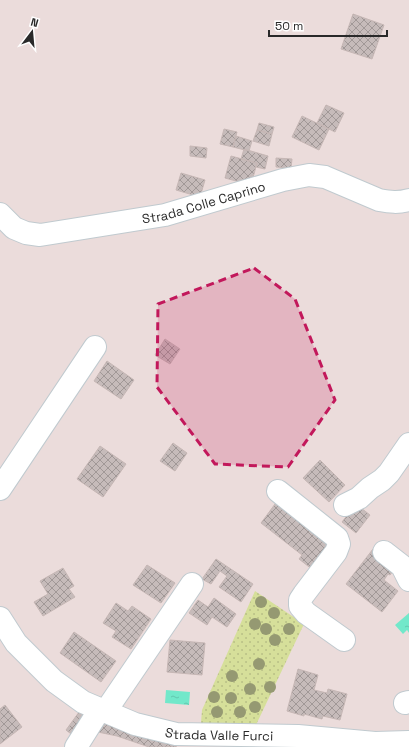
<svg xmlns="http://www.w3.org/2000/svg" width="409" height="747" font-family="'Space Grotesk',sans-serif">
<style>
.grass{fill:url(#grass-dots)}
.water{fill:url(#water-ripples)}
.building{fill:url(#building-cross-hatch);stroke:#c6b7b5}
.lines{fill:none;stroke-linecap:round;stroke-linejoin:round}
.minor-casing{stroke:#c0cacf;stroke-width:24}
.minor{stroke:#fff;stroke-width:22}
.tree{fill:#959972}
.marked{fill:#c2185b;fill-opacity:0.2;stroke:#c2185b;stroke-width:3;stroke-dasharray:8 5;stroke-linejoin:round}
.labels{text-anchor:middle;dominant-baseline:central;stroke-width:3.5;stroke-linejoin:round;paint-order:stroke}
.street-label{font-size:13px;fill:#292929;stroke:#fff}
</style>
<defs>
<pattern id="grass-dots" width="8" height="8" patternUnits="userSpaceOnUse"><rect width="8" height="8" fill="#d6df9a"/><path d="M2 2h.1M6 6h.1" fill="none" stroke="#b8bf85" stroke-width="1.8" stroke-linecap="round"/></pattern>
<pattern id="water-ripples" width="26" height="14" patternUnits="userSpaceOnUse"><rect width="26" height="14" fill="#72e8ca"/><path d="M2 4q2-2 4 0t4 0M15 11q2-2 4 0t4 0" fill="none" stroke="#63c7ae"/></pattern>
<pattern id="building-cross-hatch" width="8" height="8" patternUnits="userSpaceOnUse"><rect width="8" height="8" fill="#c6bbba"/><path d="M0 0l8 8M0 8l8-8" fill="none" stroke="#a19897"/></pattern>
</defs>
<rect width="100%" height="100%" fill="#ebdcdb"/>
<path class="grass" d="M255 591 304 624 255 727 201 723 202 710Z"/>
<path class="water" d="M409 613V633L407 630 403 634 395 625Z
M166 690 190 692 189 705 165 703Z"/>
<path class="building" d="M353 14 384 25 372 59 341 49Z
M326 105 344 113 335 132 317 123Z
M302 116 329 129 319 150 292 137Z
M259 123 274 127 272 134 257 130Z
M224 129 237 132 233 147 220 144Z
M257 130 272 134 269 146 253 141Z
M236 136 252 141 249 151 233 147Z
M190 146 207 148 206 158 190 156Z
M244 149 268 156 265 169 256 167 257 163 241 159Z
M231 156 257 163 251 185 225 178Z
M276 158 292 159 291 168 276 167Z
M181 173 205 180 200 197 176 190Z
M165 339 180 349 170 364 155 355Z
M107 361 134 380 121 399 94 381Z
M173 443 187 453 175 471 160 461Z
M100 446 126 464 103 497 77 479Z
M320 460 345 485 329 502 303 478Z
M278 500 333 545 313 570 299 559 302 555 261 523Z
M356 504 370 515 356 533 342 522Z
M373 549 396 567 390 575 388 574 384 580 398 591 382 612 346 584Z
M216 559 253 584 241 602 219 587 227 576 220 571 211 584 202 579Z
M147 565 175 583 161 603 133 585Z
M63 568 74 586 69 589 75 597 43 616 34 602 48 594 40 581Z
M214 598 236 614 227 627 212 617 207 625 189 613 198 600 208 607Z
M116 603 128 611 132 606 151 619 131 649 112 637 116 631 103 623Z
M74 632 116 661 101 682 60 653Z
M170 640 205 643 202 675 167 672Z
M298 669 318 675 314 690 327 693 328 689 347 694 340 720 323 716 322 719 304 714V716L287 711Z
M5 705 22 727 0 744V709Z
M82 708 91 714 75 737 66 730Z
M98 720 177 743 176 747H149L117 736 93 731Z"/>
<g class="lines">
<g class="minor-casing">
<g id="minor">
<path id="s1" d="M0 214 14 228 26 233 40 235 165 215 283 180 309 175 325 177 379 200C390 202 398 203 409 200"/>
<path d="M0 489 95 347"/>
<path d="M278 491 337 538 339 544 336 552 304 594 300 600V606L306 613 344 640"/>
<path d="M345 505 359 498 370 488 382 480 389 473 409 444"/>
<path d="M384 552 402 566 409 580"/>
<path id="s2" d="M0 618 16 643 54 681 83 702 135 724 176 734 298 736 375 743 409 742"/>
<path d="M405 703 409 702"/>
<path d="M105 712 192 584"/>
<path d="M76 747 100 709"/>
</g>
</g>
<use href="#minor" class="minor"/>
</g>
<g class="tree">
<circle cx="261" cy="602" r="6"/>
<circle cx="274" cy="613" r="6"/>
<circle cx="255" cy="624" r="6"/>
<circle cx="266" cy="629" r="6"/>
<circle cx="289" cy="629" r="6"/>
<circle cx="275" cy="640" r="6"/>
<circle cx="259" cy="664" r="6"/>
<circle cx="232" cy="676" r="6"/>
<circle cx="270" cy="687" r="6"/>
<circle cx="250" cy="689" r="6"/>
<circle cx="214" cy="697" r="6"/>
<circle cx="231" cy="698" r="6"/>
<circle cx="255" cy="707" r="6"/>
<circle cx="217" cy="712" r="6"/>
<circle cx="240" cy="712" r="6"/>
</g>
<path class="marked" d="M254 268 295 299 335 400 288 467 215 464 157 387 158 304Z"/>
<g class="labels">
<g class="street-label">
<text stroke="none"><textPath href="#s1" startOffset="214">Strada Colle Caprino</textPath></text>
<text stroke="none"><textPath href="#s2" startOffset="261">Strada Valle Furci</textPath></text>
</g>
</g>
<g transform="translate(32 32) rotate(16)" stroke="#ffffff" stroke-width="3" paint-order="stroke">
<path d="M0-3L7 15L0 10L-7 15Z" fill="#292929"/>
<text y="-6" font-size="11" font-weight="bold" text-anchor="middle" fill="#292929">N</text>
</g>
<path d="M269 30v6h118v-6" fill="none" stroke="#292929" stroke-width="2"/>
<text x="275" y="30" font-size="12" fill="#292929" stroke="#ffffff" stroke-width="3" paint-order="stroke">50 m</text>
</svg>
